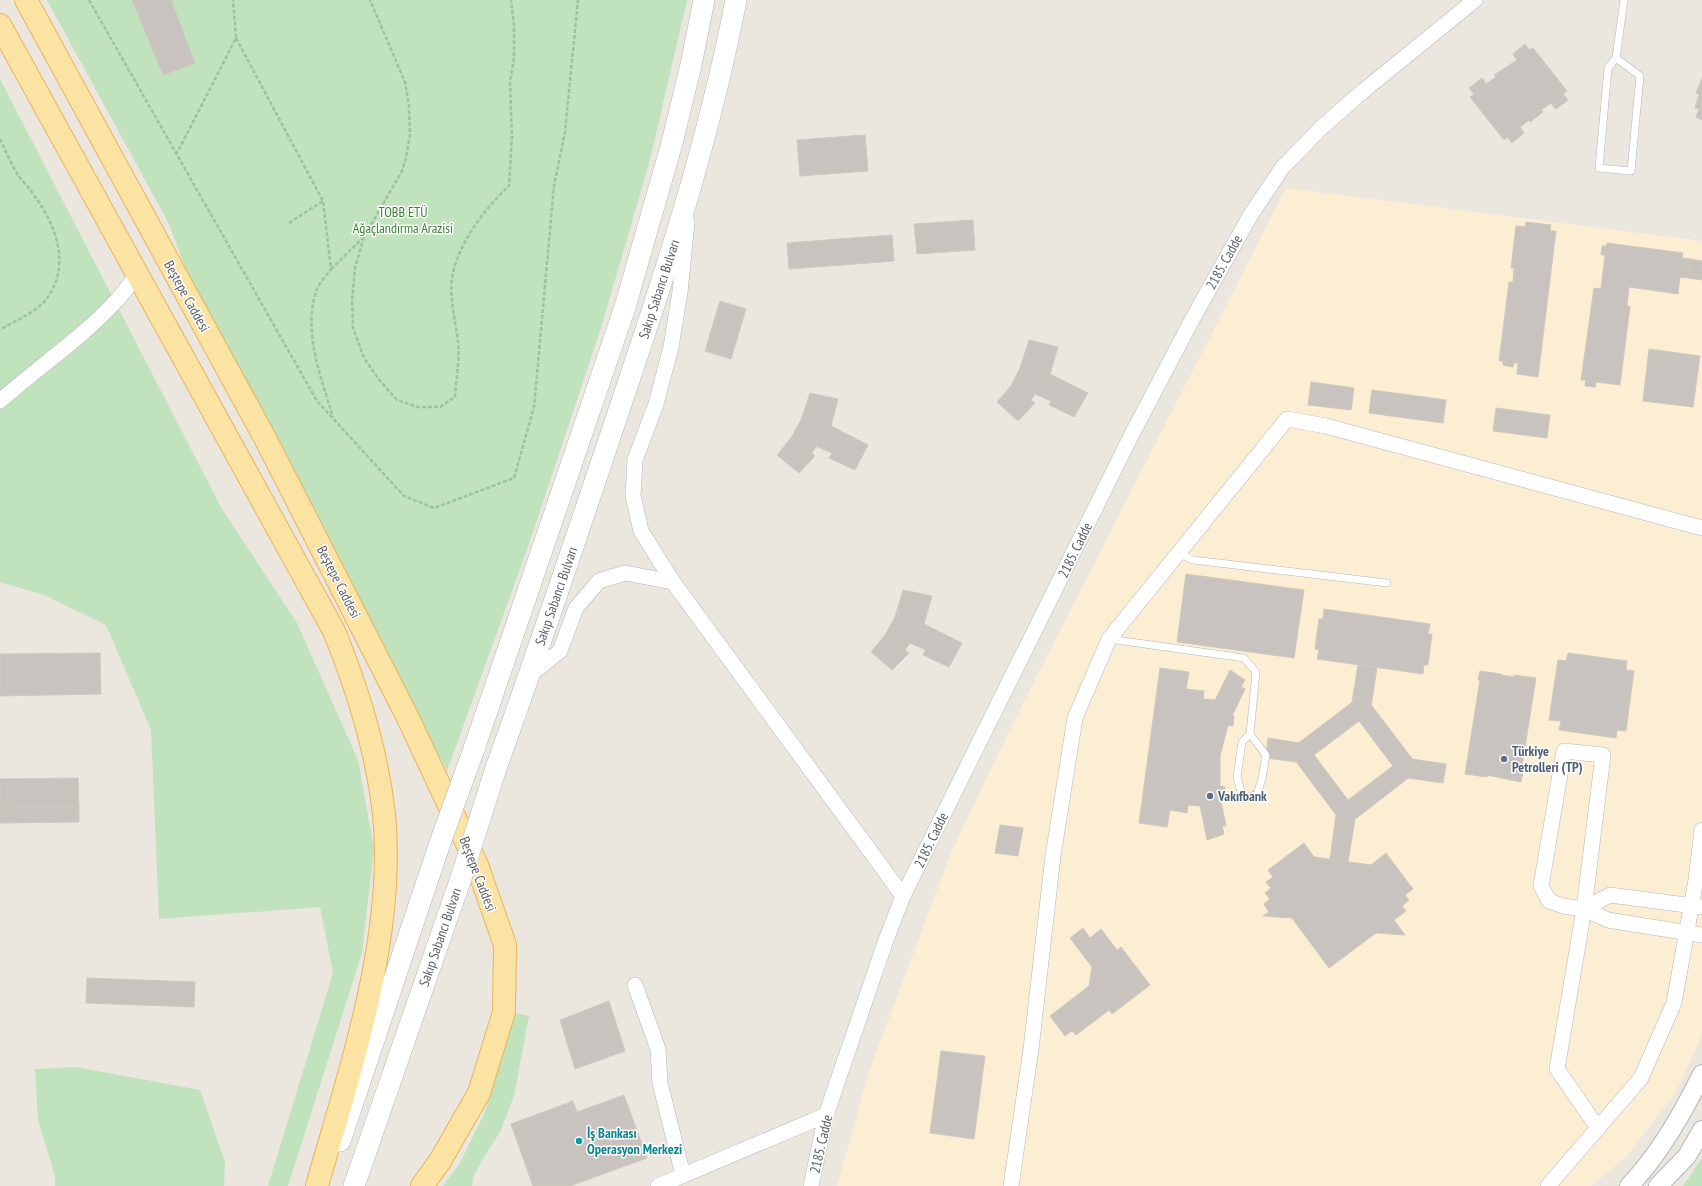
<svg xmlns="http://www.w3.org/2000/svg" width="1702" height="1186" font-family="'PT Sans Narrow',sans-serif">
<style>
.commercial{fill:#fceed3}
.green{fill:#c0e2bc}
.building{fill:#c8c3bf;stroke:#cfc8be;fill-rule:evenodd}
.lines{fill:none;stroke-linecap:round;stroke-linejoin:round}
.service-casing{stroke:#b2b6ba;stroke-width:8}
.minor-casing{stroke:#b2b6ba;stroke-width:16}
.tertiary-casing{stroke:#b2b6ba;stroke-width:20}
.secondary-casing{stroke:#b1b5ba;stroke-width:22}
.primary-casing{stroke:#eab159;stroke-width:24}
.path{stroke:#97c59e;stroke-width:2.5;stroke-dasharray:4 2;stroke-linecap:butt}
.service{stroke:#fff;stroke-width:7}
.minor{stroke:#fff;stroke-width:15}
.tertiary{stroke:#fff;stroke-width:18}
.secondary{stroke:#fff;stroke-width:21}
.primary{stroke:#fbe3a4;stroke-width:22}
.secondary-bridge-casing{stroke:#b1b5ba;stroke-width:22;stroke-linecap:butt}
.secondary-bridge{stroke:#fff;stroke-width:21}
.service-dot{fill:#5c6f8a;stroke:#fff;stroke-width:1.5}
.culture-dot{fill:#0f9aa8;stroke:#fff;stroke-width:1.5}
.labels{text-anchor:middle;dominant-baseline:central;stroke-width:3;stroke-linejoin:round;paint-order:stroke}
.park-label{font-size:14px;fill:#3c8037;stroke:#fff}
.street-label{font-size:14px;fill:#585c60;stroke:#fff}
.service-label{font-size:14px;font-weight:bold;fill:#4e5e75;stroke:#fff;text-anchor:start}
.culture-label{font-size:14px;font-weight:bold;fill:#0d838f;stroke:#fff;text-anchor:start}
</style>
<rect width="100%" height="100%" fill="#ebe7df"/>
<path class="commercial" d="M1286 188 1702 241V1031L1699 1042 1675 1094 1626 1157 1591 1186H837L869 1072 951 853 1016 717Z"/>
<path class="green" d="M47 0H687L650 160 601 328 530 541 447 771 203 314 168 222Z
M0 79 222 509 297 623 358 760 374 849 362 953 288 1186H268L333 973 320 907 159 919 151 730 106 625 44 595 0 582Z
M515 1013 529 1016 514 1096 500 1132 485 1155 473 1177 472 1186H443L460 1163 485 1112Z
M76 1067 200 1090 225 1162 224 1186H55V1176L38 1120 35 1069Z
M1702 1158V1186H1683Z"/>
<path class="building" d="M132 0H171L195 63 163 75Z
M1525 44 1529 50 1533 48 1567 91 1563 94 1568 100 1556 109 1551 103 1541 110 1543 112 1530 122 1529 120 1520 127 1524 133 1512 143 1507 137 1504 140 1470 97 1474 94 1469 88 1482 78 1486 84 1496 77 1494 75 1517 60 1513 54Z
M1702 78V120L1696 117 1699 109 1695 108 1699 94 1696 93Z
M865 135 868 171 800 176 797 140Z
M973 220 975 250 917 254 914 224Z
M1526 222 1551 225 1550 231H1556L1538 377 1517 374 1518 363H1514L1513 367 1503 365V361H1499L1509 282H1513L1514 268H1511L1516 226 1525 227Z
M892 235 894 261 789 269 787 243Z
M1607 243 1683 253 1682 258 1690 259 1688 278 1680 277 1678 294 1629 287 1627 306H1630L1620 385 1596 382 1595 387 1585 386 1586 380H1581L1594 288 1601 289 1605 255H1601L1602 246H1606Z
M1690 259 1702 261V280L1688 278Z
M720 301 746 309 731 359 705 351Z
M1029 340 1058 347 1050 374 1088 393 1074 417 1049 405 1051 401 1035 394 1031 400 1035 403 1018 421 997 402 1011 386 1020 368Z
M1649 349 1700 356 1693 407 1643 401Z
M1311 382 1354 388 1351 410 1308 405Z
M1372 390 1446 400 1443 423 1369 413Z
M810 393 838 399 831 426 868 445 855 470 829 458 832 453 816 446 812 453 815 456 799 473 777 455 791 438 801 420Z
M1496 408 1550 415 1547 438 1493 431Z
M1186 574 1304 590 1294 658 1177 642Z
M903 590 932 596 924 624 962 643 949 667 923 655 926 650 910 643 905 650 909 653 892 670 871 652 885 635 895 617Z
M1324 609 1430 624 1428 634H1432L1428 665H1424L1423 674 1317 659 1319 650 1315 649 1319 619H1323Z
M100 653 101 694 0 696V654Z
M1568 653 1627 661 1626 670 1634 671 1626 731 1617 730 1616 738 1559 730 1561 721 1549 720 1558 660 1566 661Z
M1358 665 1377 668 1371 706 1363 694 1352 702Z
M1160 668 1189 672 1186 689 1204 691 1203 699 1215 700 1230 670 1245 680 1241 687 1245 689 1232 716H1234L1233 726 1228 725 1220 756V786L1225 787 1223 797 1220 796 1226 826H1222L1224 834 1207 840 1200 806 1188 805 1187 813 1170 810 1167 827 1139 823Z
M1480 671 1501 674V675L1514 677V675L1536 678 1521 772H1523L1521 782 1487 775V777L1465 774 1480 680H1478Z
M1363 694 1420 769 1345 827 1288 751ZM1359 721 1393 766 1348 800 1314 755Z
M1268 738 1299 743 1288 751 1296 762 1266 758Z
M1412 759 1446 764 1443 783 1408 778 1420 769Z
M78 778 79 807 0 808V779Z
M79 807V822L0 823V808Z
M1336 815 1345 827 1355 819 1348 862 1330 859Z
M1000 825 1023 828 1018 856 995 853Z
M1304 843 1314 857 1371 865 1386 853 1413 889 1405 895 1409 900 1402 906 1406 911 1394 920 1405 935 1376 933 1329 968 1292 918 1263 916 1269 912 1264 904 1270 899 1265 893 1271 888 1266 882 1273 877 1268 870Z
M1083 928 1090 938 1101 929 1117 950 1121 947 1150 985 1112 1014 1109 1010 1076 1035 1072 1031 1065 1036 1050 1016 1089 986 1092 967 1070 938Z
M87 978 195 982 194 1007 86 1003Z
M609 1001 625 1051 575 1069 560 1020Z
M941 1051 985 1056 974 1139 930 1133Z
M624 1095 647 1158 570 1186H533L511 1124 573 1101 577 1112Z"/>
<g class="lines">
<g class="service-casing">
<path id="service" d="M1616 58 1640 76 1631 171 1599 168 1608 68 1616 58 1624 0
M1178 553 1193 560 1387 583
M1109 639 1244 658 1256 672 1250 734 1242 742 1237 777 1243 799 1257 794 1262 779 1266 755 1250 734"/>
</g>
<g class="minor-casing">
<path id="minor" d="M687 222 680 292 671 347 656 404 635 460 633 496 641 531 673 582 903 896
M0 401C38 367 81 339 116 301 124 293 130 283 137 275
M530 675 560 651 576 608 599 581 625 573 673 582
M1584 909 1610 895 1702 907
M635 985 658 1049 660 1083 683 1175
M1598 1128 1557 1069 1584 909 1603 755 1564 751 1541 886 1549 901 1563 906 1584 909 1608 920 1702 935
M658 1186 826 1115
M811 1186 826 1115 886 940 903 896 1132 434 1193 318 1250 216 1282 168 1321 128 1362 92 1475 0
M1011 1186 1031 1049 1053 856 1075 718 1109 639 1287 419 1326 426 1702 528
M1548 1186 1641 1078 1674 1003 1696 880 1702 830"/>
</g>
<g class="tertiary-casing">
<path id="tertiary" d="M1629 1186C1660 1154 1683 1113 1702 1074
M1658 1186 1687 1156 1702 1130"/>
</g>
<g class="secondary-casing">
<path id="secondary" d="M474 749 625 307 672 143 691 65 704 0
M496 768C537 655 575 541 613 428 661 287 708 146 736 0
M340 1141 441 840
M354 1186 461 878"/>
</g>
<g class="primary-casing">
<path id="primary" d="M26 0 266 440 407 716 477 865 505 945 504 1012 479 1093 440 1161 422 1186
M0 25 334 631C358 690 377 751 384 814 396 937 350 1069 317 1186"/>
</g>
<path class="path" d="M89 0 317 401 404 496 434 508 514 478 534 407 554 186 565 132 578 0
M236 38 323 201 331 269C327 275 320 282 317 289 302 330 321 377 333 417
M0 139C6 151 11 164 18 175 22 181 29 187 33 194 51 218 65 248 57 278 53 290 47 301 37 308 26 317 12 322 0 330
M176 155 236 38 233 0
M289 223 323 201
M364 237 355 268 352 300 353 328 364 358 380 381 397 400 418 407H440L455 397C456 379 460 359 458 342 456 322 449 298 452 278 457 245 485 208 509 186L512 136 510 82 514 58V25L511 0
M331 269 364 237 402 171 406 158 410 135 409 106 405 82 370 0"/>
<use href="#service" class="service"/>
<use href="#minor" class="minor"/>
<use href="#tertiary" class="tertiary"/>
<use href="#secondary" class="secondary"/>
<use href="#primary" class="primary"/>
<g class="secondary-bridge-casing">
<path id="secondary-bridge" d="M441 840 474 749
M461 878 496 768"/>
</g>
<use href="#secondary-bridge" class="secondary-bridge"/>
</g>
<g class="service-dot">
<circle cx="1504" cy="759" r="4"/>
<circle cx="1210" cy="796" r="4"/>
</g>
<circle class="culture-dot" cx="579" cy="1141" r="4"/>
<g class="labels">
<g class="park-label">
<text x="403" y="212">TOBB ETÜ<tspan x="403" dy="16">Ağaçlandırma Arazisi</tspan></text>
</g>
<g class="street-label">
<text transform="translate(1224 262) rotate(-61)">2185. Cadde</text>
<text transform="translate(659 289) rotate(-72)">Sakıp Sabancı Bulvarı</text>
<text transform="translate(187 296) rotate(61)">Beştepe Caddesi</text>
<text transform="translate(1075 550) rotate(-64)">2185. Cadde</text>
<text transform="translate(339 582) rotate(63)">Beştepe Caddesi</text>
<text transform="translate(556 596) rotate(-71)">Sakıp Sabancı Bulvarı</text>
<text transform="translate(931 840) rotate(-64)">2185. Cadde</text>
<text transform="translate(478 874) rotate(69)">Beştepe Caddesi</text>
<text transform="translate(440 937) rotate(-71)">Sakıp Sabancı Bulvarı</text>
<text transform="translate(821 1144) rotate(-77)">2185. Cadde</text>
</g>
<g class="service-label">
<text x="1512" y="751">Türkiye<tspan x="1512" dy="16">Petrolleri (TP)</tspan></text>
<text x="1218" y="796">Vakıfbank</text>
</g>
<g class="culture-label">
<text x="587" y="1133">İş Bankası<tspan x="587" dy="16">Operasyon Merkezi</tspan></text>
</g>
</g>
</svg>
